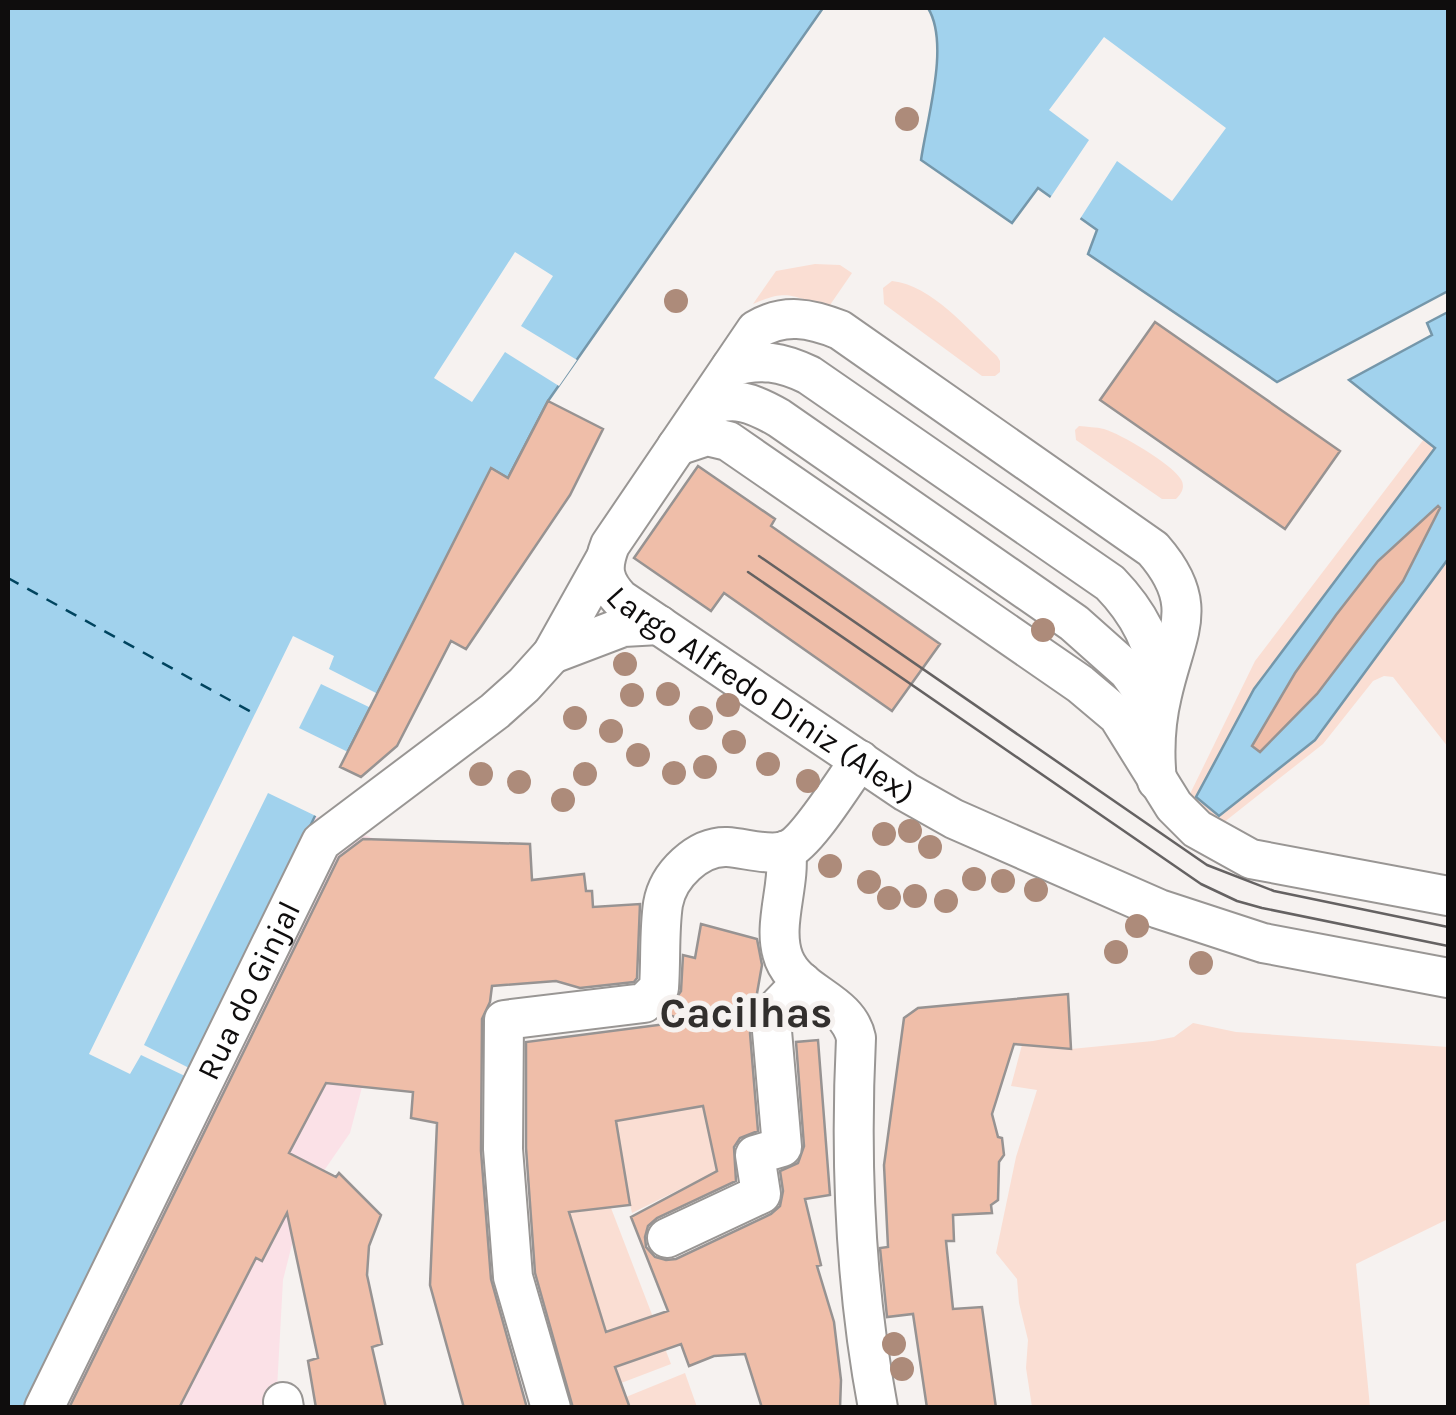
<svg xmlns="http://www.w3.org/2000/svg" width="1456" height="1415" font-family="Karla,sans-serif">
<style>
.industrial{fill:#fbe1e7}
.green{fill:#faded3}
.water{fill:#a1d2ed;stroke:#7597aa;stroke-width:2.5}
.pier{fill:#f6f2f0}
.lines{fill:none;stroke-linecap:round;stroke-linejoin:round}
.ferry{stroke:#00445f;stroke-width:2.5;stroke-dasharray:12 10;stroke-linecap:butt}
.building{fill:#efbea9;stroke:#979392;stroke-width:2.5;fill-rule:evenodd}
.minor-casing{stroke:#999694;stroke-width:42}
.minor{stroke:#fff;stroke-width:38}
.tram{stroke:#656262;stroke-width:2.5}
.tree{fill:#ad8b7a}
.labels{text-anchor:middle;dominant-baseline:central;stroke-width:10;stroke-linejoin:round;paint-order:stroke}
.street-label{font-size:32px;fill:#0f0d0d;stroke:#f6f2f0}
.district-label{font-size:42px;font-weight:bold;fill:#322f2d;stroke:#f6f2f0}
</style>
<rect width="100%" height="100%" fill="#f6f2f0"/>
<path class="industrial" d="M315 816 391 845 372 1049 350 1133 303 1201 283 1280 276 1407 26 1408Z"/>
<path class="green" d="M815 264 840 265 852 273 830 305C794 301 793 286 753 304L776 271Z
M892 281C932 285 968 330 997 356L1000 361V372L995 376H982L884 304 883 288Z
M1079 426C1087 427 1096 427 1104 429 1121 434 1170 463 1180 478 1186 486 1182 493 1176 499H1162L1076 440 1075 430Z
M1424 439 1435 448 1448 472V747L1393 677 1384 676 1373 681 1323 744 1223 823 1189 796 1255 661Z
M1193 1023 1236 1032 1448 1047V1219L1356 1264 1370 1407H1032L1026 1368 1028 1340 1019 1303 1017 1279 996 1253 1016 1157 1037 1090 1011 1086 1022 1045 1071 1049 1153 1041 1174 1037Z
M707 1105 719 1170 632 1213 622 1168 568 1129Z
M611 1208 671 1364 616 1385 611 1368 640 1321 606 1332 565 1213Z
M685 1373 697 1407H630L626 1397Z"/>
<path class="water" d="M8 8H823L548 401 508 478 492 469 315 816 26 1407 8 1408Z
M928 8H1448V291L1277 382 1088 254 1097 230 1038 188 1012 223 921 160C927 118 950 44 928 8Z
M1448 312V559L1315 740 1219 816 1196 797 1254 689 1435 448 1349 380 1432 335 1427 323Z"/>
<path class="pier" d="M1104 37 1226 128 1172 201 1117 161 1078 222 1048 201 1089 140 1049 110Z
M515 252 553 276 521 326 577 360 559 386 505 352 472 402 434 378Z
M293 636 334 656 329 669 378 694 371 708 321 684 299 728 348 752 345 769 320 818 268 793 144 1045 191 1069 187 1077 141 1055 130 1074 89 1054Z"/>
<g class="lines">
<path class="ferry" d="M8 578 255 714"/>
</g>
<path class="building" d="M1155 322 1340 451 1285 529 1100 400Z
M548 401 603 429 570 495 466 649 451 641 397 746 361 777 340 767 491 468 508 478Z
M698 466 775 519 771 526 940 644 892 711 724 593 711 611 634 558Z
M1438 506 1440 508 1403 581 1317 694 1260 752 1252 746 1295 673 1336 615 1378 561Z
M363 839 530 844 532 880 584 874 586 891H592L593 907 640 904 637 978 634 982 580 988 556 981 492 986 490 1002 482 1019 481 1151 491 1279 527 1408H464L430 1285 437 1123 411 1118 413 1092 326 1083 289 1153 336 1177 339 1173 381 1215 369 1246 367 1275 382 1344 372 1347 386 1408H316L308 1361 318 1358 287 1213 262 1261 256 1258 179 1408H69L339 857Z
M701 924 757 939 762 965 750 1033 758 1131 740 1138 734 1147 736 1181 657 1218 648 1226 645 1237 646 1247 655 1257 666 1260 676 1259 771 1214 780 1206 783 1191 780 1171 798 1163 804 1146 796 1042 818 1040 830 1195 805 1199 821 1265 817 1266 834 1322 841 1380 840 1408H762L745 1354 714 1356 689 1366 681 1344 615 1367 630 1408H573L535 1273 526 1148V1042L689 1021 665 1014 681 991 683 955 695 958ZM703 1106 717 1171 631 1217 668 1311 606 1332 569 1212 630 1205 616 1121Z
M1068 994 1071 1049 1014 1044 992 1114 998 1137 1002 1138 1004 1155 999 1162 998 1200 991 1205 992 1213 953 1215 954 1241H946L953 1309 982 1307 996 1408H927L913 1314 887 1317 880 1248 888 1247 884 1165 904 1018 918 1008Z"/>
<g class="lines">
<g class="minor-casing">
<g id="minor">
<path d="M731 367C760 358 782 362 809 375L1110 583C1139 613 1155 644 1160 686"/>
<path d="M703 409C732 394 753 403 779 418L1074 623 1128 671 1144 693 1154 719"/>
<path d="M677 446 707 436 728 441 1080 684 1118 716 1174 806 1197 829 1251 859 1448 896"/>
<path d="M552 654 623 627 659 625"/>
<path id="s1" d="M1157 781C1154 752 1155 724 1162 695 1176 632 1202 605 1153 549L840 330C810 318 784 313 756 330L610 545C601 568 603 581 620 599L906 792 954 819 1159 909 1263 943 1448 978"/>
<path d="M786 850C791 885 771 926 784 959 798 994 848 1000 856 1038 850 1161 855 1286 878 1408"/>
<path d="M667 1238 761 1194 755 1155 782 1147 772 1031 778 1007 802 982"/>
<path d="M283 1402 284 1408"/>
<path id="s2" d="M44 1408 321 842 495 711 524 685 552 654 604 561"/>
<path d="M551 1408 513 1277 503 1149 504 1020 644 1003 659 988C661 960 659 931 663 904 668 875 698 846 727 847 746 848 770 857 788 850 808 841 845 780 860 760"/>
</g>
</g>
<use href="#minor" class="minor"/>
<path class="tram" d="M759 556 1207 865 1274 891 1448 927
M748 572 1201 884 1237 901 1262 908 1448 946"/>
</g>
<g class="tree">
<circle cx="907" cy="119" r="12"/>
<circle cx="676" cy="301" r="12"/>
<circle cx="1043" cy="630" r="12"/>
<circle cx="625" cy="664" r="12"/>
<circle cx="668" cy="694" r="12"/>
<circle cx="632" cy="695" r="12"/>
<circle cx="728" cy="705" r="12"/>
<circle cx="575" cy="718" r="12"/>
<circle cx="701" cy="718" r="12"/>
<circle cx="611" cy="731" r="12"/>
<circle cx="734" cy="742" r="12"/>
<circle cx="638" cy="755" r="12"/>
<circle cx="768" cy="764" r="12"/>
<circle cx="705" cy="767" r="12"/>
<circle cx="674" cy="773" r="12"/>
<circle cx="481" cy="774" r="12"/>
<circle cx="585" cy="774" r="12"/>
<circle cx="808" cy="781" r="12"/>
<circle cx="519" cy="782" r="12"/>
<circle cx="563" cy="800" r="12"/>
<circle cx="910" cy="831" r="12"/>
<circle cx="884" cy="834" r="12"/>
<circle cx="930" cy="847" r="12"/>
<circle cx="830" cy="866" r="12"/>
<circle cx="974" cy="879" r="12"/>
<circle cx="1003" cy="881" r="12"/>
<circle cx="869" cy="882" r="12"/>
<circle cx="1036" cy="890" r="12"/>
<circle cx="915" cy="896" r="12"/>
<circle cx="889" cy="898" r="12"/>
<circle cx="946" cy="901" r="12"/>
<circle cx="1137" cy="926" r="12"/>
<circle cx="1116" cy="952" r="12"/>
<circle cx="1201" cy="963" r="12"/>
<circle cx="894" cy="1344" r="12"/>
<circle cx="902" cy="1369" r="12"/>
</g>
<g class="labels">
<g class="street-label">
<text stroke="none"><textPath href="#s1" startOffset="1202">Largo Alfredo Diniz (Alex)</textPath></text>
<text stroke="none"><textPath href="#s2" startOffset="465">Rua do Ginjal</textPath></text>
</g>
<g class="district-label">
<text x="746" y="1013">Cacilhas</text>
</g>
</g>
<rect width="1456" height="1415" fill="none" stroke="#0f0d0d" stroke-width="20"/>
</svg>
